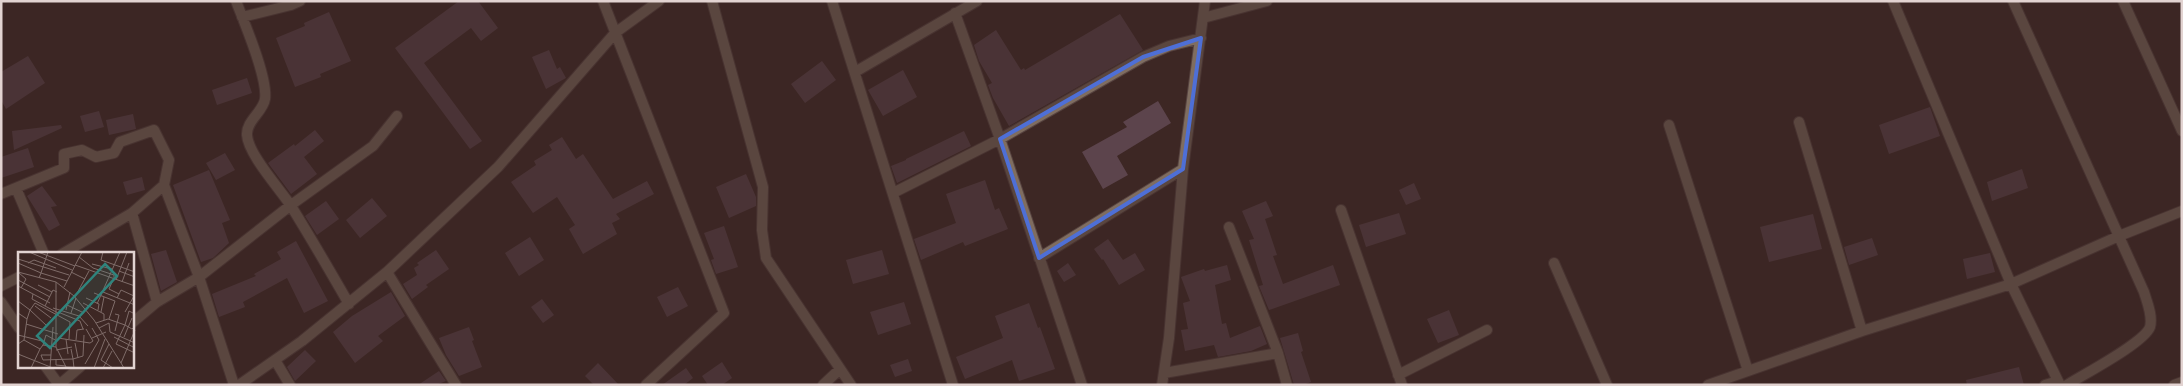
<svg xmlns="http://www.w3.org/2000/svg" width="2183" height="386" font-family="Mulish,sans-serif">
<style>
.building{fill:#5c444c}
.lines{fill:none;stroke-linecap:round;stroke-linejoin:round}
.street-casing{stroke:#574340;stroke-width:12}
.street{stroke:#7f6d60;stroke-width:10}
.marked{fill:none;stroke:#4e6fd6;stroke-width:4;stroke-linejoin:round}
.inset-road{fill:none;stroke:#7f6c69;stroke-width:1}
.view{fill:#2f847d;fill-opacity:0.15;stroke:#2f847d;stroke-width:2.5}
.inset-edge{fill:none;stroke:#e2d3d1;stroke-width:2.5}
</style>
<rect width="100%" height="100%" fill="#3d2724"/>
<path class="building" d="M459 1H478L498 28 481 41 471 28 424 63 482 141 470 149 395 48Z
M329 12 351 61 320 74 321 77 295 87 276 38 305 26 304 23Z
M1120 14 1143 50 1009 126 993 98 988 85 992 83 979 61 974 45 996 30 1021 70 1024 68 1025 70Z
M549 50 557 69 560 67 566 78 546 89 532 57Z
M28 56 45 83 6 109 1 100V72Z
M822 61 836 80 805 103 791 84Z
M903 70 917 97 883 116 868 90Z
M247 78 252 93 217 105 212 90Z
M1158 101 1171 123 1117 156 1128 175 1103 189 1082 152 1127 127 1123 122Z
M1930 107 1940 136 1889 154 1879 125Z
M99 111 104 127 85 132 80 116Z
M133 114 136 129 109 135 106 120Z
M61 125 62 128 14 150 12 131Z
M315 130 324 141 304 157 317 174 291 194 268 163 294 144 295 146Z
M964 131 971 146 897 183 891 166 906 160V159Z
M562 137 576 159 583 154 613 199 647 181 654 194 616 214 620 219 612 223 617 234 583 254 569 229 575 225 557 197 533 213 511 182 536 165 534 161 552 150 549 145Z
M28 148 34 167 1 178V157Z
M225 153 235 170 216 180 206 163Z
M2022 169 2028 188 1992 201 1987 182Z
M209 170 230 220 222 223 229 243 213 258 201 262 173 185Z
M746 174 756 197V206L729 218 716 187Z
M142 177 145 190 127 195 123 182Z
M985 180 995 210 999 208 1008 229 965 246 963 242 921 260 914 239 956 223 946 194Z
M1414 183 1421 199 1406 205 1399 190Z
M42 186 57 206 51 207 60 225 49 231 27 196Z
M372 198 387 216 360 238 346 220Z
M326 201 339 219 317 235 305 216Z
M1266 201 1273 216 1265 219 1277 255 1273 256 1283 284 1333 265 1340 285 1269 310 1259 286 1263 285 1249 240 1254 239 1242 211Z
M1399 213 1406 234 1366 247 1359 225Z
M1813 214 1822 249 1769 262 1760 227Z
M724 226 738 267 716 274 711 260 714 259 704 233Z
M530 237 544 260 519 276 505 253Z
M1872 238 1878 255 1849 265 1844 247Z
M1108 239 1123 260 1135 253 1145 270 1119 285 1103 259 1102 260 1094 249Z
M296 241 328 301 304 313 287 278 243 302 245 307 219 317 212 294 256 276 254 274 281 259 277 252Z
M166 250 177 282 161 291 151 254Z
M436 250 449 269 426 285 428 287 412 299 403 284 417 275 414 268 419 265 417 263Z
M882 250 889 274 853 284 846 260Z
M1990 253 1995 272 1967 279 1963 259Z
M1068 263 1076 275 1064 282 1057 271Z
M1227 265 1231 280 1215 285 1222 324 1226 323 1230 338 1260 326 1267 344 1251 351 1218 357 1214 345 1185 351 1181 330 1188 329 1183 303 1190 301 1181 277 1204 269 1205 271Z
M678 287 688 306 667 317 657 297Z
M391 292 405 316 378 336 383 341 355 363 333 332 352 316Z
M542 299 554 315 543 323 531 307Z
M904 302 911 324 878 335 870 312Z
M1029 303 1038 328 1040 327 1055 369 1019 381 1012 360 965 379 956 357 1003 338 995 316Z
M1449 310 1459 335 1438 343 1427 319Z
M469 327 474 340 472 341 482 367 459 376 446 355 439 338Z
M1298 333 1303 351 1301 352 1311 382 1303 385H1294L1280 338Z
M305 350 316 361 295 381 287 367Z
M908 359 912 371 895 377 890 365Z
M722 362 732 378 722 385H708L702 376Z
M598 363 619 385H594L585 376Z
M2019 367 2024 385H1967L1966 380Z
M686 368 693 378 684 385H662Z
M439 371 446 381 436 385H418Z"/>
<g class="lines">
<g class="street-casing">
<path id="street" d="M236 1C244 22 268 78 265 99 263 112 246 121 247 135 248 154 280 189 291 206 311 238 330 271 349 304
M603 1 724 313 646 385
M712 1 763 187 762 230 766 258 851 385
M832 1 953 385
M1893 1 2011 284 2060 385
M2013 1 2144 292C2147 302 2153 316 2150 327 2144 343 2084 374 2067 385
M2123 1 2182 131
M955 13 1000 139 1082 385
M242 17 291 5 300 1
M1203 18 1267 1
M855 72 977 1
M1799 122 1862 331
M1669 125 1748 371
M16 188 44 254
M893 193 1000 139 1143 57 1169 46 1201 38
M1 194 64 168V154L82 150 96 157 114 153 120 142 154 130 169 160 164 185 199 277 234 385
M1341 210 1402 385
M132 213 157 302
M1229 227 1278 353 1287 385
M62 254 132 213 164 185
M1039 258 1183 169
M1554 263 1607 385
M387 272 456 385
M1 286 19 277
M1 302 19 328
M132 323 157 302 199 277 291 205 373 146 397 116
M275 360 290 385
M46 367 59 385
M1164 373 1278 353
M1398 375 1487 330
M59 385 80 367
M239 385 302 341 387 272 498 167 615 33 659 1
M823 385 840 369
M1162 385 1169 338 1183 169 1205 1
M1708 385 1862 331 2011 284 2119 236 2182 211
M2045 385 2058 381
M2174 385 2182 382"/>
</g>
<use href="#street" class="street"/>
</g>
<path d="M0 0H2183V386H0ZM1201 38 1183 169 1039 258 1000 139 1143 57Z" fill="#3d2724" fill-opacity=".55" fill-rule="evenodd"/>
<path class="marked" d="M1201 38 1183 169 1039 258 1000 139 1143 57Z"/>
<g transform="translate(18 252)">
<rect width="116" height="116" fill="#3d2724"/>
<path class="inset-road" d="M11 0 54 18M20 0 57 14M85 0 83 8 117 20M61 5 75 16 96 23V28M0 7 51 23M0 11 23 21 30 0M10 11 16 8 38 16M74 12 94 17M57 13 117 34M101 19 117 25M0 20 38 30V95M53 20 67 27M1 21 8 27 3 36M21 26 23 21 49 29M0 28 32 45M95 28 91 37 101 42M98 28 109 0M38 30 56 44 76 68 103 111M104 30 111 11M20 33 34 40M0 34 32 51M46 35 64 0M85 40 117 53M76 41 97 49 91 67M15 42 14 47 40 61M57 45 71 19M68 46 81 52 80 58M99 46 103 38 116 44 107 60M0 49 12 58 9 67M17 51 52 70 51 87M17 51 12 58 29 74M65 51 86 62V68M79 52 102 0M49 53 66 61M17 54 33 66M27 54 35 38 39 40M35 56 61 64 70 74M48 58 52 40M40 60 62 69 65 77M83 60 86 45M0 61 9 67 6 88 0 92M53 61 58 46M117 62 111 59 107 73 114 77 117 74M78 71 90 67 107 73 98 92 117 101M8 72 40 82M81 76 91 71 92 80 117 91M97 79 101 63 97 62M0 83 24 89M96 85 117 96M106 85 114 66M40 86 72 91 75 89 68 77M74 86 88 80M48 87 50 102M6 88 22 97 13 116M58 88 59 78 66 77M57 91 60 106M91 92 83 108 95 116M25 93 28 83 39 89M22 97 25 93 38 95 48 115M53 97 55 107 65 104 66 83M38 98 54 95M0 102 35 116M33 103H23L25 108 55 107 56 116M38 107V113L48 114M67 112 81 88 74 76M48 115 70 116M32 116 35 75M76 116 87 87M85 116 94 99M106 116 103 111 117 78"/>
<path class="view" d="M87 12 99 24 32 96 19 84Z"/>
<rect width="116" height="116" class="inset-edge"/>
</g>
<rect width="2183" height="386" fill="none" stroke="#e2d3d1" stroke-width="5"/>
</svg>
